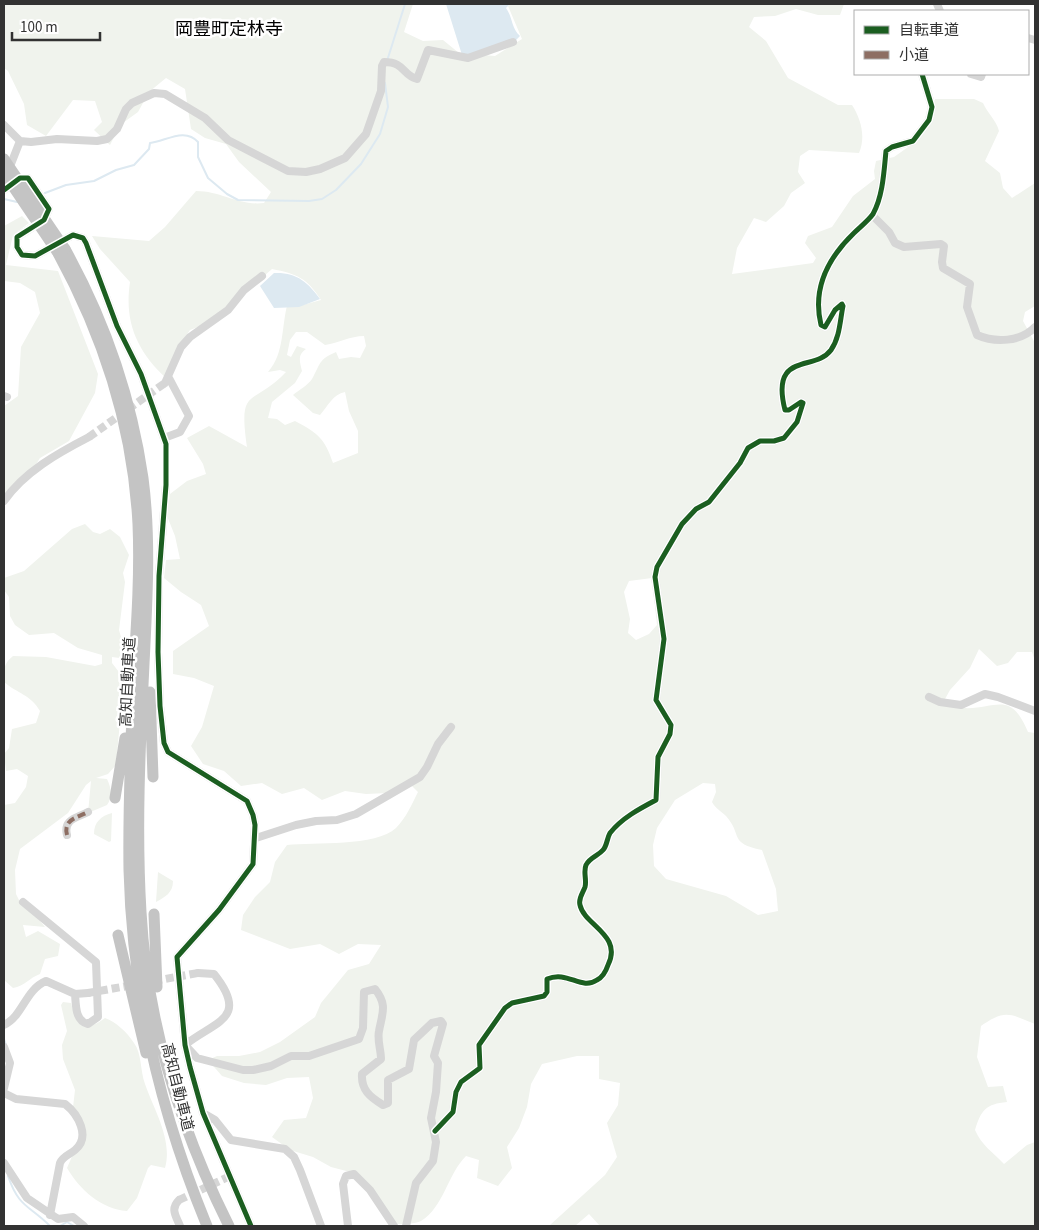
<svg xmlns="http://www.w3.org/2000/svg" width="1039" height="1230" font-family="'Source Sans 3','Noto Sans JP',sans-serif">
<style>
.green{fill:#f0f3ed;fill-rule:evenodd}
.water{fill:#dde9f1}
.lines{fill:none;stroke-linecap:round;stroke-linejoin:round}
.stream{stroke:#dde9f1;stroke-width:2}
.minor-tunnel{stroke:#d6d6d6;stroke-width:8;stroke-dasharray:8 4;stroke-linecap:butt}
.minor{stroke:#d6d6d6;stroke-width:8}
.highway{stroke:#c4c4c4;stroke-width:11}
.highway-bridge{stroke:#c4c4c4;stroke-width:11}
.quiet{stroke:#8d6e63;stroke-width:4;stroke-dasharray:8 4;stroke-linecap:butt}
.cycleway-casing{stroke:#fff;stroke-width:8}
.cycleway{stroke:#1b5e20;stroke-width:5}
.labels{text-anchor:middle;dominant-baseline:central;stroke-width:5;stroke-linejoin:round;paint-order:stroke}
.street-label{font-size:15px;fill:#323232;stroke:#fff}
.quarter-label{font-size:18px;fill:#000;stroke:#fff}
</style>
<rect width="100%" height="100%" fill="#fff"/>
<path class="green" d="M4 4H413L404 32 423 41 443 40 459 53 495 56 522 39 508 6 511 4H844L840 15H818L796 9 775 16 754 17 749 27 766 41 788 78 838 105H852C861 119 866 137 859 153L809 150 800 156 798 172 805 183 791 193 784 206 766 222 754 218 737 248 732 274 813 263 816 258 805 243 808 236 832 227 853 196 875 179 874 171 876 161 894 157 918 140 934 118 935 99H974L983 103C988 114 996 120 999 131L985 161 1000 173 1003 188 1012 198 1035 183V306L1025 312 1023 321 1035 343V661L1032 652H1017L1008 663 997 666 979 649 970 668 950 690 945 699C950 702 957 708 963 708 996 710 1010 689 1028 732L1035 733V1024C1010 1014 1005 1009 981 1026L977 1057 988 1087 1003 1086 1007 1102C986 1104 981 1110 975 1130 982 1146 992 1151 1004 1164L1027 1145 1035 1142V1226H600L589 1214 575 1226 550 1225 605 1175 617 1157 607 1123 618 1105 620 1083 599 1079V1056H577L542 1064 531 1084 527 1107 519 1128 507 1147 512 1168 498 1186 477 1178 479 1160 466 1156C447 1175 444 1207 421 1221 415 1224 404 1224 397 1224L354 1173 331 1167 313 1157 290 1150 272 1137 284 1120 306 1118 313 1098 309 1077 287 1078 266 1085 244 1083 222 1076 208 1060 217 1056H239L260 1052 280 1042 315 1017 321 1003 348 970 369 964 381 945 358 944 339 954 320 944 290 949 241 930 243 915 255 897 270 882 275 862 287 845C314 842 376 847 396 828 406 818 412 804 418 792L408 782 388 793 366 794 345 791 322 800 304 788 282 794 262 783 241 786 224 771 203 764 191 746 202 727 214 686 194 678 173 674V651L209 626 201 605 181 592 164 578 166 560 180 559 175 536 167 516 170 494 187 481 206 474 203 464 187 438 209 426 247 447C238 384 252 408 286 372L280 370 268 372C285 353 281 326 288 302L299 306 321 300C307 278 297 274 272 269L211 322 190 330 178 348 166 378C137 351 124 322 130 282L100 249 92 236 149 241 165 227 196 191C222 191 238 206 264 203L271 192 239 162 226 144 205 138 191 129 185 89 166 78 149 92 138 112 120 125 110 145 94 130 102 122 95 101 73 100 46 136 27 125 24 104 8 71 4 68ZM296 332H307L325 345C339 343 350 336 364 336L366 346 360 358 351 357 339 359 336 352C318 360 321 363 312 379 308 385 299 390 293 395L313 413 320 415C328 406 333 394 345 392L349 411 358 431V453L333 463C325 439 318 433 295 421L285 425 277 419 268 418 272 402 295 383 302 371C300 362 297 355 306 349L297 346 291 357 287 355 290 340ZM652 578 657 625 649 634 636 640 628 633 630 619 624 592 629 581ZM703 783 715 784 716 792 712 802C716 809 721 811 726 816 743 835 728 843 762 850L776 889 778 911 758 915 726 896 666 879 654 866 653 845 657 828 675 800Z
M22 216 29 223 13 235 6 265 58 271 98 374 95 393 69 441 40 458 31 472 4 496V406L18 396 21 347 40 313 35 292 20 283 4 281V226Z
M85 524 93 532 100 534 110 529 120 537 129 555 123 573 125 582 119 630 127 659 112 657V663L122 676 123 688 116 765 108 774 96 778 107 779C111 787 113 797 107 805L88 813 91 781 86 785 68 813 20 849 15 870 16 894 22 906 36 916 45 927 23 925 26 937 38 931 60 944 58 956 45 959 40 974C29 978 25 986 13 988L4 980V805L15 803 26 787 28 776 17 769 6 771 4 754 9 748 12 729 36 723 40 711C30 694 18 694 4 682 4 670 3 664 13 656L46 657 95 666 102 664V655L78 648 54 633 29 635 15 625 10 616 9 597 4 590V578L24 571 72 529Z
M112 813 111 841 109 842 94 834C94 822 101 816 112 813Z
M158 872 173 881C173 893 165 897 156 902Z
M63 1002 71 1003C77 1026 83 1034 105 1018 116 1022 127 1032 134 1043 142 1054 140 1070 145 1084 154 1110 173 1140 165 1168L151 1165 148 1168 137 1198 127 1211C101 1209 80 1190 67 1168L80 1138 81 1125 72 1116 75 1090 63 1059 62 1045 67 1031 61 1005Z"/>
<path class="water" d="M446 4H510L506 8C513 18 511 28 520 36L510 46 470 56 462 55Z
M274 273C296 272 308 282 320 299L299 307 274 308 260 286Z"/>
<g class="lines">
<path class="stream" d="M387 61 405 4
M45 193 66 185 94 181 116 170 134 165 149 149 150 143C166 141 185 127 198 142V157L208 178 227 194 238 200 309 201 322 199 336 190 361 164 380 134 388 107 385 83
M4 199 17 202
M4 1039 6 1045
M8 1176C19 1208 29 1205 50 1226
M60 1226 67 1222 74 1226"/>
<path class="minor-tunnel" d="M89 437 165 383
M154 981 198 973
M88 993 133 985
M179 1200 228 1177"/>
<path class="minor" d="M937 4 940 11
M1028 38 1035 40
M971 74 981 77 982 74
M4 125 20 141 31 142 57 139 97 141 107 139 117 129 126 109 132 103 154 93 165 94 205 118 228 140 288 171 306 172 320 169 345 158 366 134 381 91 382 66 384 62C405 62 402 75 417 79L428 50 468 58 513 42
M9 169 20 141
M4 190 20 178H28L49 209 44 220 17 237V247L22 255 35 256 73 235 83 238 86 243 117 326 141 374 166 444V485L159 576 158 652 160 706 164 743 168 752 247 801 253 815 255 825 253 864 219 910 177 957 185 1045 190 1067 203 1113 251 1226
M872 215 889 232 895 243 904 247 941 244 944 246 942 262 943 268 970 284 967 307 977 335C995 343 1021 342 1035 327
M165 383 181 347 190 337 228 310 244 290 262 276
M4 396 7 397
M164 438 180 432 189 416 169 378
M4 501C24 472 58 453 89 437
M929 697 940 702 961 705 985 694 998 697 1035 711
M67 835C63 819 77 818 88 812
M256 838 296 825 316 821 337 820 356 814 420 777 427 767 438 744 451 727
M23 902 96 962 98 1017 88 1024C75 1021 76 1005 75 994
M4 1025C23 1016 25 990 46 981L75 994 88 993
M185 1045 197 1058 243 1070H253L271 1066 291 1056H309L359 1039 363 1028 364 992 375 989C388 1005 382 1014 379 1031 377 1040 381 1050 381 1059L362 1074C361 1090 370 1097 383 1105L388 1103V1080L409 1069 414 1040 432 1023 441 1021 443 1024 434 1056 438 1063 436 1092 431 1118 436 1142 433 1161 416 1183 406 1226
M185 1045C215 1021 250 1019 214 974L198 973
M4 1047 10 1063 4 1088
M4 1093 16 1099 65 1104C78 1114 91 1137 75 1150 69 1155 63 1156 60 1163L50 1215
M203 1113 215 1120 231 1140 285 1149 294 1157 300 1170 321 1226
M435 1131 453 1112 456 1092 461 1082 480 1068 479 1045 505 1008 512 1003 544 996 547 992V979C568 970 581 991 597 980 603 977 606 971 608 965 623 935 584 925 580 905 578 898 583 893 585 887 587 880 583 872 586 865 590 857 598 856 603 850 607 846 607 838 610 833 622 818 639 809 656 800L658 757 670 734 671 725 656 700 664 639 655 577 657 567 682 524 696 509 709 502 740 463 748 448 760 441H774L784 438 797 422 803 403 801 402 789 410H785C770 351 815 372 831 350 840 337 840 320 843 306L842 304 835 310 825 327 821 325C812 288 828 258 854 233 860 227 868 221 873 214 883 196 884 171 886 151L892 147 913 141 929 120 932 107 922 74
M4 1163 27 1198 58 1219 73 1217 84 1226
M179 1200C170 1209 176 1216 180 1226
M348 1226 343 1184 346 1176 354 1174 370 1190 394 1226"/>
<path class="highway" d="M65 249C105 321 131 396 143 478 151 539 147 602 144 664 140 747 136 829 141 912 147 1022 180 1128 229 1226
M58 253C104 337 133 428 138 524 140 571 137 618 134 665 131 733 128 802 129 870 132 992 161 1114 207 1226
M150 692 153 777
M115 798 125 738
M154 914 157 987
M118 935 146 1053"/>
<path class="highway-bridge" d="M4 159 65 249
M4 173 58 253"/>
<path class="quiet" d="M67 835C63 819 77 818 88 812"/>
<g class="cycleway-casing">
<path id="cycleway" d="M4 190 20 178H28L49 209 44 220 17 237V247L22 255 35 256 73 235 83 238 86 243 117 326 141 374 166 444V485L159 576 158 652 160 706 164 743 168 752 247 801 253 815 255 825 253 864 219 910 177 957 185 1045 190 1067 203 1113 251 1226
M435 1131 453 1112 456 1092 461 1082 480 1068 479 1045 505 1008 512 1003 544 996 547 992V979C568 970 581 991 597 980 603 977 606 971 608 965 623 935 584 925 580 905 578 898 583 893 585 887 587 880 583 872 586 865 590 857 598 856 603 850 607 846 607 838 610 833 622 818 639 809 656 800L658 757 670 734 671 725 656 700 664 639 655 577 657 567 682 524 696 509 709 502 740 463 748 448 760 441H774L784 438 797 422 803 403 801 402 789 410H785C770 351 815 372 831 350 840 337 840 320 843 306L842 304 835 310 825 327 821 325C812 288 828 258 854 233 860 227 868 221 873 214 883 196 884 171 886 151L892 147 913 141 929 120 932 107 922 74"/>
</g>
<use href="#cycleway" class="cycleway"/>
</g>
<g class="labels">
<g class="street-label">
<text transform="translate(128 682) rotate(-87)">高知自動車道</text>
<text transform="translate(177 1087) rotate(76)">高知自動車道</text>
</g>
<g class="quarter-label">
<text x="229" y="29">岡豊町定林寺</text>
</g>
</g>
<rect width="1039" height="1230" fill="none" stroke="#323232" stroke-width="10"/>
<rect x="854" y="10" width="175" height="65" fill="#ffffff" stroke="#adadad"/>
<rect x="864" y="26" width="25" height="8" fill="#1b5e20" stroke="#adadad"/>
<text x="899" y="35" font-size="15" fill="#323232">自転車道</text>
<rect x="864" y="51" width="25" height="8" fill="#8d6e63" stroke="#adadad"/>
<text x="899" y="60" font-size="15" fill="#323232">小道</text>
<path d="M12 32v8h88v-8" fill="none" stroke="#323232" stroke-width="2.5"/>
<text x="20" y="32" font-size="15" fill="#323232" stroke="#ffffff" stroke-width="4" paint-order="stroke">100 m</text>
</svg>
